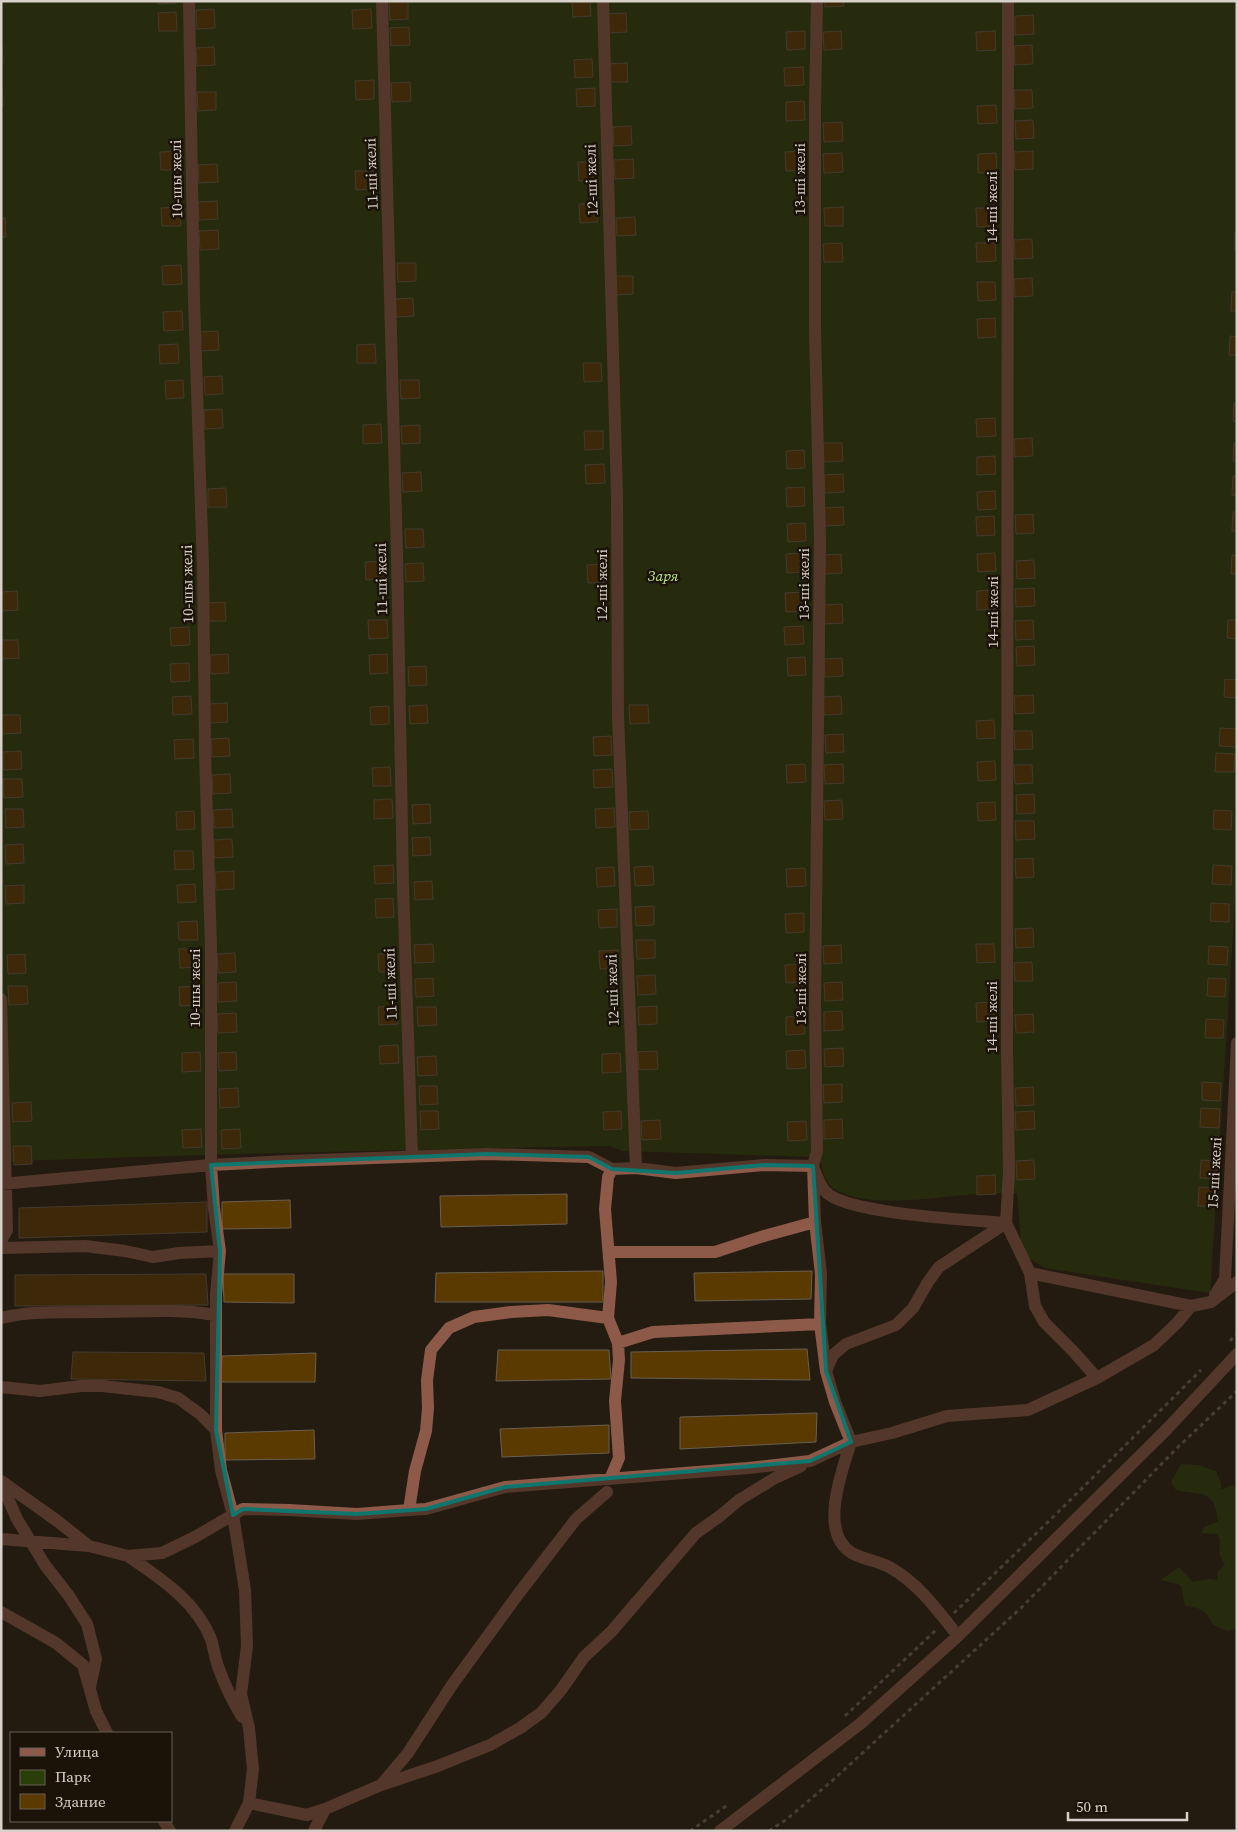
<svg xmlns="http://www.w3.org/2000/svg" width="1238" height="1832" font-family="'Source Serif 4',serif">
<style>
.green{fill:#2a3e09}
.building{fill:#5b3a00;stroke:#695f52}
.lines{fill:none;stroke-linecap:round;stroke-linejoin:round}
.path{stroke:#70685f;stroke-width:3;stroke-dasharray:4 4;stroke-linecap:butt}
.minor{stroke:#8d5a4a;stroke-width:12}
.marked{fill:none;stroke:#0f766e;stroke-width:4;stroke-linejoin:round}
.labels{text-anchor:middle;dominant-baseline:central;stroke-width:5;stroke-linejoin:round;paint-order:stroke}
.street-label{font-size:15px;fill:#d7d1c9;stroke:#1b1308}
.park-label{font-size:15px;font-style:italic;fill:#bbe584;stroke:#1b1308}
</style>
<rect width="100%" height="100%" fill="#251c11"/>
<path class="green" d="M1 1H1237V870L1210 1293 1045 1268 1022 1254 1017 1193C1002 1193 988 1193 974 1194 936 1197 866 1210 833 1188 824 1182 822 1167 820 1157L623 1151 610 1146C412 1149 214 1154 16 1161L1 1165Z
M1181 1464 1198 1465 1216 1471 1221 1484V1490L1232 1485 1237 1487V1628L1227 1631 1212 1624C1207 1610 1199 1607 1185 1606L1181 1585 1161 1580 1179 1567 1193 1582 1208 1579 1217 1580 1218 1571 1225 1565 1219 1553 1220 1539 1217 1534 1202 1533 1204 1527 1218 1522C1215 1488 1202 1496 1176 1490L1171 1482Z"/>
<path class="building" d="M158 1H176V3L158 4Z
M389 1H408V19L390 20Z
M572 1H590L591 16 573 17Z
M825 1H843L844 6 825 7Z
M214 9 215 28 197 29 196 10Z
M371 9 372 28 353 29 352 10Z
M176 12 177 31H159L158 13Z
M626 13 627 32 608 33 607 14Z
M1033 15 1034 34 1015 35V16Z
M409 27 410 45 391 46 390 28Z
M805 31V49L787 50 786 32Z
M841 31 842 49 824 50 823 32Z
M995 31 996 50 977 51 976 32Z
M1 45H2L3 63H1Z
M1032 45 1033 64 1015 65 1014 46Z
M214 47 215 65 197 66 196 48Z
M592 59 593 77 575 78 574 60Z
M627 63 628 82H610L609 64Z
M803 67 804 85 785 86 784 68Z
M374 80V99L356 100 355 81Z
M410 82 411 101 392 102 391 83Z
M1 87H2L3 105 1 106Z
M595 88V106L577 107 576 89Z
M1014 90H1032L1033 108 1015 109Z
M197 92H216V110L198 111Z
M804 101 805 120 786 121V102Z
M996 105 997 123 978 124 977 106Z
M1033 120 1034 138 1016 139 1015 121Z
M842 122 843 141 824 142 823 123Z
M631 126 632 145 614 146 613 127Z
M178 151 179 170H161L160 152Z
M804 151V170L786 171 785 152Z
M1033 151V169L1015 170 1014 152Z
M842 153 843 172 824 173 823 154Z
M996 153 997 172 978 173V154Z
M633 159 634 178 615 179 614 160Z
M578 162H596L597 180 579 181Z
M217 164 218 182 199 183 198 165Z
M355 171H374L375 189 356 190Z
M217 201 218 219 199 220 198 202Z
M597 203 598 222 580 223 579 204Z
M180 207 181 226H162L161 208Z
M843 207V226H825L824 208Z
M976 208H995L996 226 977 227Z
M635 217 636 235 617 236 616 218Z
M1 218H5L6 237H1Z
M218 230 219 249 200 250 199 231Z
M1235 232H1237V250H1235Z
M1032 239 1033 258 1015 259 1014 240Z
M842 243 843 262H824L823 244Z
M976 243H995L996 261 977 262Z
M397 263H416V281L398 282Z
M181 265 182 284 163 285 162 266Z
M614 276H633V294L615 295Z
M1032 278 1033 296 1015 297 1014 279Z
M977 282H995L996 300 978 301Z
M1232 292H1237V311H1231Z
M413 298 414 316 396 317 395 299Z
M182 311 183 330 164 331 163 312Z
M995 318 996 337 978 338 977 319Z
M218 331 219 350 200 351 199 332Z
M1230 336 1237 337V355H1229Z
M178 344 179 363 160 364 159 345Z
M375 344 376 363H357V345Z
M583 363H601L602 381 584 382Z
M222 376 223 394 205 395 204 377Z
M183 380 184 398 166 399 165 381Z
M400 380H419L420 398 401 399Z
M1234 403H1237V422L1233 421Z
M222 409 223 428 205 429 204 410Z
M995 418 996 436 977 437 976 419Z
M381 424 382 443 363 444V425Z
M420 425V443L402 444 401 426Z
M584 431H603V449L585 450Z
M1032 438 1033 456 1015 457 1014 439Z
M823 443H842L843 461 824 462Z
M1234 443H1237V461H1233Z
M804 450 805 468 787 469 786 451Z
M995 456 996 474 977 475V457Z
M604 464 605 483 586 484 585 465Z
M421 472 422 491 403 492 402 473Z
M843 474 844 492 825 493 824 475Z
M1233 476H1237V495H1232Z
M804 487 805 506 787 507 786 488Z
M226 488 227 507H208V489Z
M995 491 996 509 978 510 977 492Z
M843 507 844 525 825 526 824 508Z
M1233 512H1237V531H1232Z
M1033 514 1034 533 1016 534 1015 515Z
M994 516 995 535 977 536 976 517Z
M805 523 806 541 788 542 787 524Z
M405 529H423L424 547 406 548Z
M804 553 805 572 787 573 786 554Z
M995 553 996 571 978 572 977 554Z
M841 554 842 573 824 574 823 555Z
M1232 555 1237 556V574H1231Z
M1034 560 1035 578 1017 579 1016 561Z
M384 561 385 579 366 580 365 562Z
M423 563 424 581 406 582 405 564Z
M606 564 607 582 588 583 587 565Z
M1034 588 1035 606 1016 607 1015 589Z
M995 590 996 609 977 610V591Z
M17 591 18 610 1 611V592Z
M804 592V611L786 612 785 593Z
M225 602 226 621H207L206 603Z
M842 604 843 623 824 624V605Z
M368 620H387L388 638 369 639Z
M1033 620 1034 639 1016 640 1015 621Z
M1228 620H1237V639L1227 638Z
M803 626 804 644 785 645 784 627Z
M189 627 190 645 171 646 170 628Z
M1 640H18L19 658 1 659Z
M1034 646 1035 665 1017 666 1016 647Z
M228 654 229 673 211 674 210 655Z
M387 654 388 673 370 674 369 655Z
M805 657 806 675 788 676 787 658Z
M842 658 843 676 825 677 824 659Z
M189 663 190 681 171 682 170 664Z
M426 666 427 685 409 686 408 667Z
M1225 679 1237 680V698L1224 697Z
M1033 695 1034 713 1015 714 1014 696Z
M191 696 192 714 173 715 172 697Z
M841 696 842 714 824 715 823 697Z
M227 703 228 722 210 723 209 704Z
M427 705 428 723 410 724 409 706Z
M629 705H648L649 723 630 724Z
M389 706V724L371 725 370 707Z
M1 715H20L21 733 2 734Z
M994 720 995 738 977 739 976 721Z
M1220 728 1237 729V747L1219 746Z
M1014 731H1032L1033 749 1015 750Z
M843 734 844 752 826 753 825 735Z
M611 736 612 755 594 756 593 737Z
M229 738 230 756 212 757 211 739Z
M193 739 194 758 175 759 174 740Z
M21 751 22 769 3 770V752Z
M1216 753 1235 754 1234 772H1215Z
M995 761 996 780 978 781 977 762Z
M805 764 806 782 787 783 786 765Z
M843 764 844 783 825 784 824 765Z
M1014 765H1032L1033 783 1015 784Z
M390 767 391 786H373L372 768Z
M612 769 613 787 594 788 593 770Z
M230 774 231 793 213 794 212 775Z
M3 779H22L23 797 4 798Z
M1034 794 1035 813 1017 814 1016 795Z
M392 799 393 818 374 819V800Z
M842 800 843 819 825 820 824 801Z
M995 802 996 820 978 821 977 803Z
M430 804 431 823 413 824 412 805Z
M614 808 615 827 596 828 595 809Z
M5 809H23L24 827 6 828Z
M232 809 233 827 214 828 213 810Z
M1214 810 1232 811 1231 830 1213 829Z
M194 811 195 829 177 830 176 812Z
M648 811 649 829 630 830 629 812Z
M1015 821H1034L1035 839 1016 840Z
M430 837 431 855 413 856 412 838Z
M232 839 233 857 214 858V840Z
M23 844 24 863 6 864 5 845Z
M174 851H193L194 869 175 870Z
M1033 858 1034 877 1016 878 1015 859Z
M393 865 394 883 375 884 374 866Z
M1213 865 1232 866 1231 885 1212 884Z
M653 866 654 885 635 886 634 867Z
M614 867 615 886 597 887 596 868Z
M805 868 806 886 787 887 786 869Z
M234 871V889L216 890 215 872Z
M432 881 433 899 415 900 414 882Z
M195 884 196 902 178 903 177 885Z
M24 885V903L6 904 5 886Z
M393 898 394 917 376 918 375 899Z
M1211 903 1229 904V922L1210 921Z
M654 906V925L636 926 635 907Z
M617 909V927L599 928 598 910Z
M804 913V932L786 933 785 914Z
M197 921 198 940H179L178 922Z
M1033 928 1034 947 1016 948 1015 929Z
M636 940H655V958L637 959Z
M433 944 434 962 415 963 414 945Z
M976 944H994L995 962 977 963Z
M841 945 842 963 824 964 823 946Z
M1209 946 1228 947 1227 965 1208 964Z
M179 949H197L198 967 180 968Z
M618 950 619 968 600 969 599 951Z
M235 953 236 972 218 973 217 954Z
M396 953 397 972H379L378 954Z
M25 954 26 973 8 974 7 955Z
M1032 962 1033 981H1015L1014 963Z
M804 964 805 982 786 983 785 965Z
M655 975 656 994 638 995 637 976Z
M433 978 434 996 416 997 415 979Z
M1208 978 1226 979 1225 997 1207 996Z
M236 982 237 1001 218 1002V983Z
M842 982 843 1000 825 1001 824 983Z
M8 986H27L28 1004 9 1005Z
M197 986 198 1005 180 1006 179 987Z
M995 1002V1021L977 1022 976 1003Z
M397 1006 398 1024 379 1025 378 1007Z
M657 1006V1024L639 1025 638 1007Z
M417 1007H436L437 1025 418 1026Z
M842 1011 843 1030 824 1031V1012Z
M236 1013 237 1032 218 1033 217 1014Z
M1033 1014 1034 1032 1016 1033 1015 1015Z
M804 1016 805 1034 786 1035V1017Z
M1206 1019 1224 1020 1223 1038H1205Z
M398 1045 399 1063 380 1064 379 1046Z
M843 1048 844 1066 825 1067 824 1049Z
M805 1050 806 1068 787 1069 786 1051Z
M657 1051 658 1069 639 1070 638 1052Z
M200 1052 201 1071 182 1072V1053Z
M236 1052 237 1070 219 1071 218 1053Z
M620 1053 621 1072 602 1073V1054Z
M436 1056 437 1075 418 1076 417 1057Z
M1202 1082 1221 1083 1220 1101 1202 1100Z
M842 1084V1102L824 1103 823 1085Z
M419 1086H437L438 1104 420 1105Z
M1033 1087 1034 1105 1016 1106 1015 1088Z
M238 1088 239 1107 220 1108 219 1089Z
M31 1102 32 1121 13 1122 12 1103Z
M1201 1108 1220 1109 1219 1128 1200 1127Z
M420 1111H438L439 1129 421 1130Z
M621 1111 622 1129 604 1130 603 1112Z
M1034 1111 1035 1129 1016 1130 1015 1112Z
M842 1119 843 1138 824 1139V1120Z
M660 1120 661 1139 642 1140 641 1121Z
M806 1121 807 1140 788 1141 787 1122Z
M201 1129 202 1147 183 1148 182 1130Z
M240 1129 241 1148 222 1149 221 1130Z
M13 1146H31L32 1164 14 1165Z
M1034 1160 1035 1179 1017 1180 1016 1161Z
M1201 1160 1219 1161 1218 1179 1200 1178Z
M995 1175 996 1194 977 1195V1176Z
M1199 1187 1217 1188 1216 1206H1198Z
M567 1194V1224L441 1227 440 1196Z
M290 1200 291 1228 222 1229V1202Z
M207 1202V1232L19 1238V1208Z
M603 1271V1302H435L436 1273Z
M812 1271 811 1299 695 1301 694 1273Z
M206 1274 208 1305 15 1306V1275Z
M223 1274H294V1303L224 1302Z
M807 1349 810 1380 631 1378V1352Z
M498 1350H609L611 1379 496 1381Z
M73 1352 204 1353 206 1381 71 1379Z
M316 1353 315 1382H221L222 1356Z
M817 1413 816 1442 680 1449V1417Z
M609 1425V1453L502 1457 500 1429Z
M314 1430 315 1459 225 1460V1433Z"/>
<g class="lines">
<path class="path" d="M1230 1341 1237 1334
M954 1613 1051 1519 1201 1370
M845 1716 937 1629
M690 1831 729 1804
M769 1831 787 1819 833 1780 1022 1607 1177 1448 1237 1391"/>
<path class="minor" d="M189 1 194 301 203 566 205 752 211 948V1165L214 1208 220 1251 216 1295V1430L221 1470 233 1515 245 1590 247 1646 241 1694 249 1728 253 1769 249 1803 235 1831
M382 1 397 553 403 886 412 1156
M603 1 617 496 618 716 636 1168
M817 1 815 106V329L820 541 815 1003 817 1151 813 1166 815 1222 821 1274 820 1324 826 1371 835 1402 851 1442C842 1471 818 1533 852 1553 864 1560 879 1561 891 1568 919 1584 938 1611 958 1636
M1 999 7 1230 1 1241
M1 1184 211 1165 289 1161 487 1154 589 1157 612 1169 636 1168 676 1173 765 1165 813 1166C816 1174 819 1184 825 1191 843 1214 973 1220 1006 1223L1030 1273 1191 1306 1211 1302 1237 1282
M1 1248 85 1246 125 1251 153 1257 179 1253 220 1251
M609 1252H715L764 1236 815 1222
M1030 1273 1035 1306 1044 1322 1072 1350 1097 1378
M1215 1295 1225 1279 1237 1043
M1 1318C32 1310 62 1313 93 1312 134 1312 175 1308 216 1315
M618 1343 653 1332 820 1324
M826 1371 833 1355 846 1344 896 1325 913 1308 928 1282 939 1267 1006 1223 1009 1172 1007 1049 1008 1
M1 1387 40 1391 81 1386H102L158 1392 178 1398 200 1414 216 1430
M610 1479 619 1458 615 1401 619 1360 618 1343 608 1318 611 1282 605 1209 608 1177 612 1169
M1 1481 56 1520 89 1546
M1 1483 17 1519 45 1565 69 1596 87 1624 96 1659 90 1687
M409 1510 415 1471 426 1431 428 1408 427 1380 431 1350 449 1328 474 1317 511 1312 548 1310 608 1318
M1 1539 89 1546 128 1556 162 1553 195 1537 243 1509 289 1510 357 1514 409 1510 426 1509 505 1487 748 1468 810 1461 851 1442 892 1433 947 1416 1028 1410 1097 1378 1154 1345 1178 1322 1191 1306
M128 1556C160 1578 196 1601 211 1639 214 1649 215 1659 219 1669 225 1686 233 1702 242 1717
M1 1612 56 1643 83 1665 96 1711 107 1733
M381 1785 438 1766 490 1745 520 1728 541 1713 561 1690 584 1657 611 1632 696 1533 720 1516 739 1500 775 1478 801 1466
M249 1803 307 1815 325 1809 381 1785 408 1753 452 1685 519 1593 576 1519 607 1492
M164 1821 170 1831
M314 1831 325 1809
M720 1831 860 1724 958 1636 1167 1429 1237 1354"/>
</g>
<path d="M0 0H1238V1832H0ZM487 1154 589 1157 612 1169 676 1173 765 1165 813 1166 826 1371 851 1442 810 1461 505 1487 426 1509 357 1514 243 1509 233 1515 216 1430 220 1251 211 1165Z" fill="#251c11" fill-opacity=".55" fill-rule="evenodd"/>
<path class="marked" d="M487 1154 589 1157 612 1169 676 1173 765 1165 813 1166 826 1371 851 1442 810 1461 505 1487 426 1509 357 1514 243 1509 233 1515 216 1430 220 1251 211 1165Z"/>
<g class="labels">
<g class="street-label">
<text transform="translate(371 174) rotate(-92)">11-ші желі</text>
<text transform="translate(176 179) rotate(-91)">10-шы желі</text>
<text transform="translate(799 179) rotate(-90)">13-ші желі</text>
<text transform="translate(591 180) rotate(-92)">12-ші желі</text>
<text transform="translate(991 207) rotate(-90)">14-ші желі</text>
<text transform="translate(381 579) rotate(-91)">11-ші желі</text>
<text transform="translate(187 584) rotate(-91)">10-шы желі</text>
<text transform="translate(803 584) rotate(-90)">13-ші желі</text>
<text transform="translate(601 585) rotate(-90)">12-ші желі</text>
<text transform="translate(992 612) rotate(-90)">14-ші желі</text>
<text transform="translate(390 984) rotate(-92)">11-ші желі</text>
<text transform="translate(194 988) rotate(-90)">10-шы желі</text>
<text transform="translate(800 989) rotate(-90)">13-ші желі</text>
<text transform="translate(612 990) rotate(-92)">12-ші желі</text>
<text transform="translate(991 1017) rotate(-90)">14-ші желі</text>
<text transform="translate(1214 1173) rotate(-87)">15-ші желі</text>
</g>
<g class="park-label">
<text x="663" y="575">Заря</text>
</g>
</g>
<rect width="1238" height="1832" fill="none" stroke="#d7d1c9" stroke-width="5"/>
<rect x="10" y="1732" width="162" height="90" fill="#1b1308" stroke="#665f55"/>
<rect x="20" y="1748" width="25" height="8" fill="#8d5a4a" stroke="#665f55"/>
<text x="55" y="1757" font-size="15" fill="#d7d1c9">Улица</text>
<rect x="20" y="1770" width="25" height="15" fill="#2a3e09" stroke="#665f55"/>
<text x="55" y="1782" font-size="15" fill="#d7d1c9">Парк</text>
<rect x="20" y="1794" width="25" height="15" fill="#5b3a00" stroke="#665f55"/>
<text x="55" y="1807" font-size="15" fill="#d7d1c9">Здание</text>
<path d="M1068 1812v8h119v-8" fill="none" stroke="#d7d1c9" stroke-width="2.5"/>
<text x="1076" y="1812" font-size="15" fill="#d7d1c9" stroke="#1b1308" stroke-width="4" paint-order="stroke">50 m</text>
</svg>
